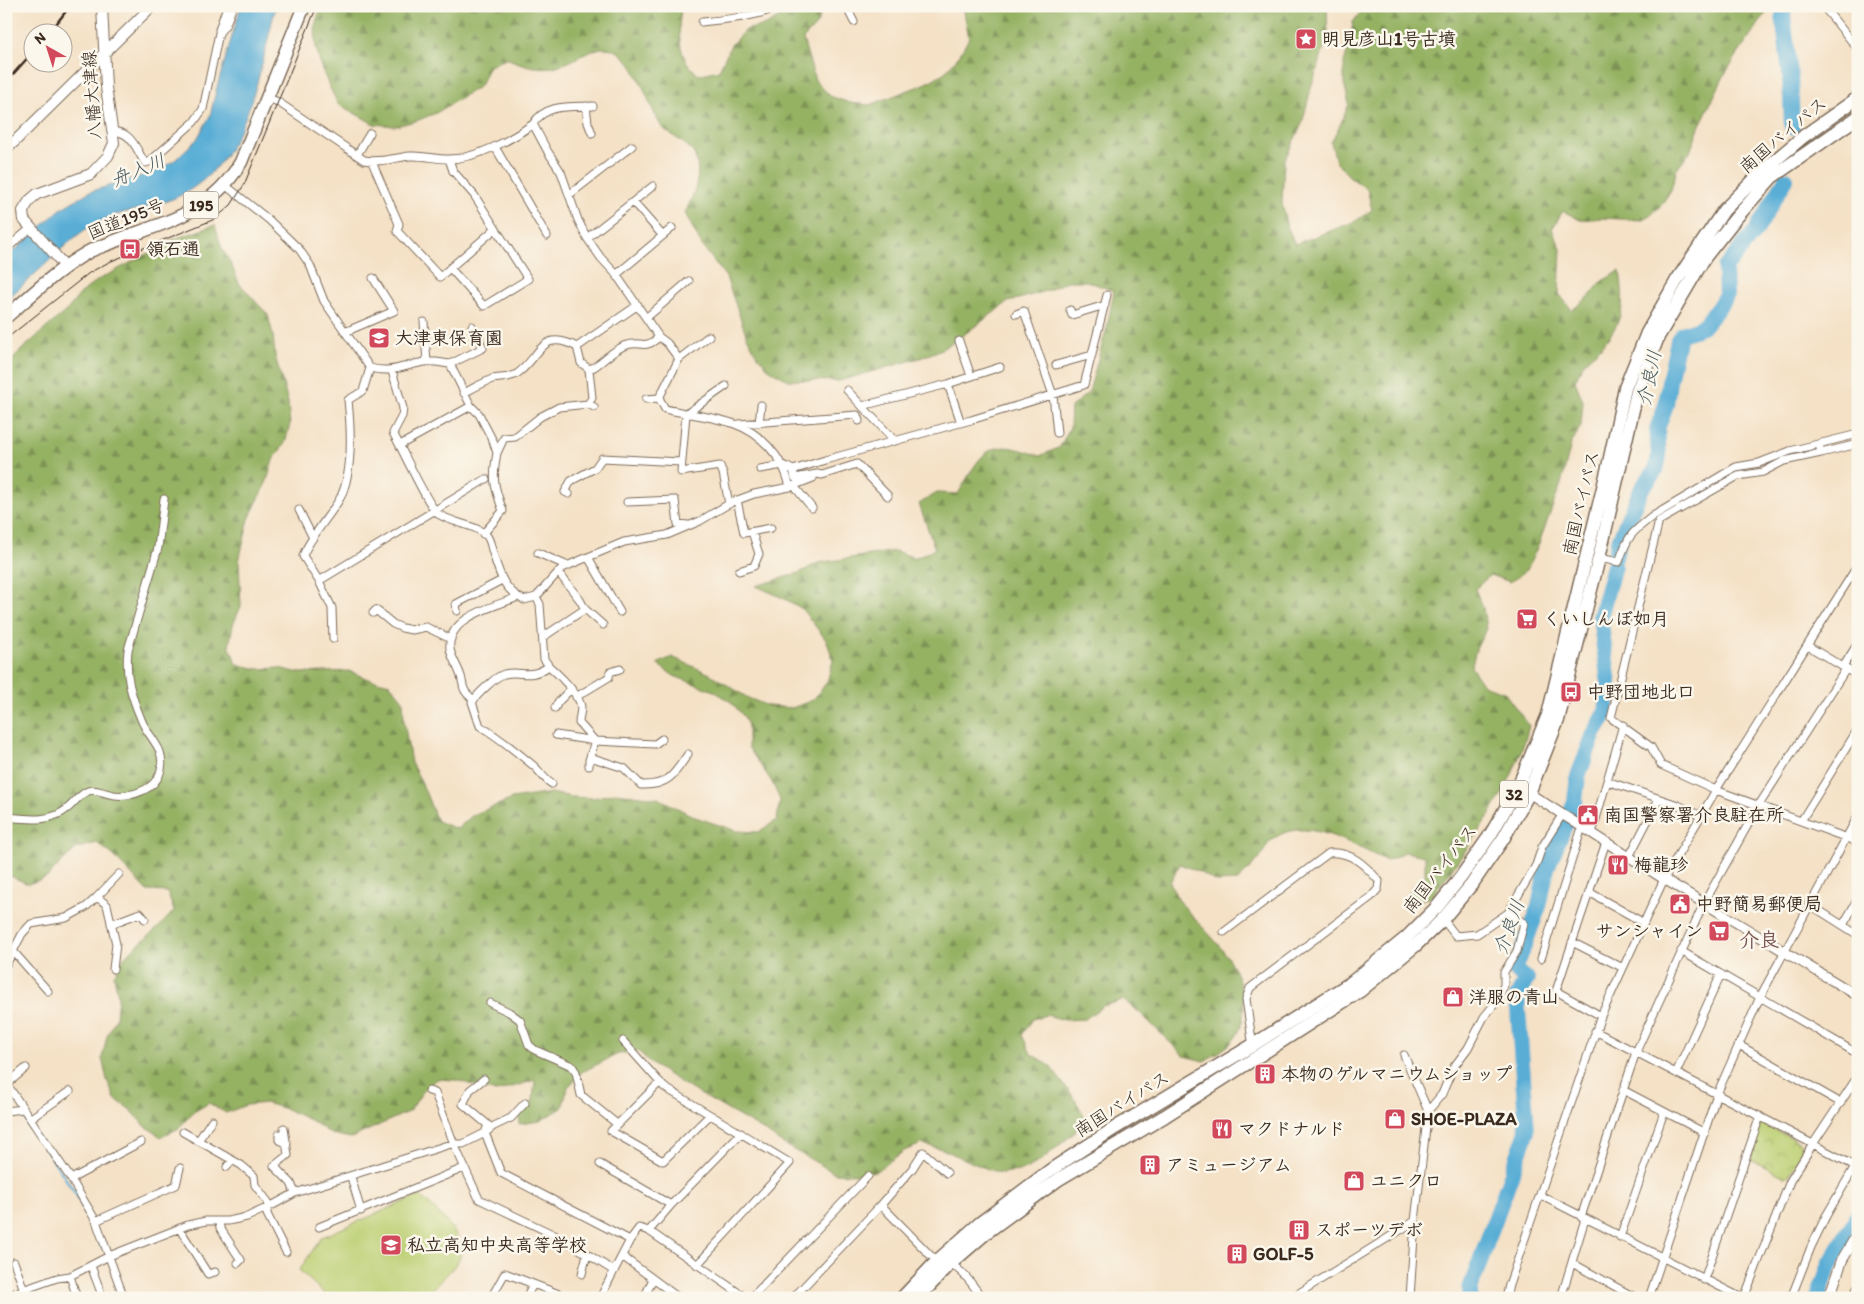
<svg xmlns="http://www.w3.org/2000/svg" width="1864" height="1304" font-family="Itim,'Klee One',sans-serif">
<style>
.forest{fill:url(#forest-firs);stroke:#686e41}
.park{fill:url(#park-crowns);stroke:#7c7c48}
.pitch{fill:#bccf72;stroke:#7c7c48}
.water{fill:#5aaed6;stroke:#4a6c7a}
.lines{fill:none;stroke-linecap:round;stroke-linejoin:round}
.stream{stroke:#5aaed6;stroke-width:2.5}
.river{stroke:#5aaed6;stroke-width:16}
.minor-casing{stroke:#7c6a59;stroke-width:9}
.tertiary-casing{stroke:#7c6a59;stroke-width:11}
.secondary-casing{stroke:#7c6a59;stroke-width:12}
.trunk-casing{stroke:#7c6a59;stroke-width:15}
.minor{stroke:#fff;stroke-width:7}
.tertiary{stroke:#fff;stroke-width:9}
.secondary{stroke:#fff;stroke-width:10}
.trunk{stroke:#fff;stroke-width:12}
.tram{stroke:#3b2a1e;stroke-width:1}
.rail{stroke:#3b2a1e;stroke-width:2.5}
.labels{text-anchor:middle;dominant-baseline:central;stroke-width:5;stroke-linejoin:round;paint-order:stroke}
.shield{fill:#fbf7ec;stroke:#75685c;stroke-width:1}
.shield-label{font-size:16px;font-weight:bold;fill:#3b2a1e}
.poi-label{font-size:18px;font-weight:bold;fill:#3b2a1e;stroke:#fbf7ec;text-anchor:start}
.street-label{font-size:18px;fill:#3b2a1e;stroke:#fbf7ec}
.water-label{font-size:19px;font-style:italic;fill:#46585e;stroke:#fbf7ec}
.quarter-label{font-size:20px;font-weight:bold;fill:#785555;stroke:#fbf7ec}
</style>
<defs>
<pattern id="forest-firs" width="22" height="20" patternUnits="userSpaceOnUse" patternTransform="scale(1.25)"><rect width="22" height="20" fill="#95b264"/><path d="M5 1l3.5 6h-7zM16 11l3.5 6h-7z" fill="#7b9152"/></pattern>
<pattern id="park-crowns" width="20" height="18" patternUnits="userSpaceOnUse" patternTransform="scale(1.25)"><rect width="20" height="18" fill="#bccf72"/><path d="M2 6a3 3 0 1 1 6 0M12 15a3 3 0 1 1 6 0" fill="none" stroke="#a2b262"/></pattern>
</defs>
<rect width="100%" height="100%" fill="#fbf7ec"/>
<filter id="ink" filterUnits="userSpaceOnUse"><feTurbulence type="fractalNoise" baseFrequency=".02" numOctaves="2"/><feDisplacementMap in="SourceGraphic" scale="10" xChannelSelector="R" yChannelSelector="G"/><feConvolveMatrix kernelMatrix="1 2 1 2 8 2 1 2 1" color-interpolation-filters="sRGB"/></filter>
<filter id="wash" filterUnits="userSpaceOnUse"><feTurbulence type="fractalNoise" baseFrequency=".0096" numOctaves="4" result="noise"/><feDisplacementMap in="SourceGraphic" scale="20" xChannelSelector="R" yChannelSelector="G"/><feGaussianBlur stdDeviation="1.12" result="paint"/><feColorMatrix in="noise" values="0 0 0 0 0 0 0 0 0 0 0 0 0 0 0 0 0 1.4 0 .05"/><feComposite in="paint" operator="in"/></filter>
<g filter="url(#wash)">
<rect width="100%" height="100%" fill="#f4e1c6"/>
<path class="forest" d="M321 6H682C678 20 678 46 685 59 688 65 694 70 698 75L719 70 731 45 745 30 766 25 799 6H823L817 24 803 39 815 80 830 96 850 103 870 105 927 83 945 72 959 56 969 38 963 6H1327L1328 35 1325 44 1319 65 1312 84 1302 124 1284 161 1282 203 1286 224 1295 244 1354 222 1372 210 1367 189 1350 177 1336 162 1331 142 1341 123 1349 104 1344 83V62L1350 43 1353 22 1365 6H1771L1726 72 1699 127 1690 152 1677 169 1671 190 1660 207 1643 220 1601 218 1580 220 1563 211 1552 229 1561 248 1559 294 1572 310 1589 297 1602 281 1620 271C1625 305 1624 320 1601 347 1596 353 1588 357 1584 363 1580 368 1578 376 1575 381L1583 401 1581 426 1571 444 1561 484 1539 543 1527 570 1510 582 1490 575 1475 589 1483 608 1486 629 1477 647 1471 667 1483 685 1504 692 1529 726C1514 789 1469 847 1430 898L1410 901 1409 891 1425 877V856L1405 852 1387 861C1356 847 1305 813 1272 840 1266 844 1264 853 1259 859 1252 866 1244 873 1238 881L1217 882 1199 872 1180 864 1170 882C1173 889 1176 897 1181 903 1194 920 1211 934 1224 952 1240 975 1252 1008 1237 1035 1230 1047 1216 1054 1204 1061L1184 1056 1139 1012 1123 1000 1103 1006 1085 1019 1065 1020 1046 1015 1033 1019 1022 1035 1031 1054 1049 1065 1074 1098 1085 1117 1073 1134 1039 1162 1021 1171 1000 1173 980 1166 942 1149 922 1144 904 1151 876 1171 856 1174 835 1173 780 1142 763 1130 691 1089 653 1065 638 1051 618 1054 582 1072 568 1087 562 1108 540 1121 519 1124 520 1113 533 1101 535 1080 496 1092 456 1080 436 1079 421 1094 410 1111 351 1138 331 1134 314 1122 286 1109 266 1103 246 1105 226 1113 209 1103 192 1113 179 1128 161 1137 144 1125 131 1110 115 1099 107 1080 102 1058 107 1036 116 1018 118 996 114 975 125 956 159 927 174 911 167 892 147 891 113 855 97 843 77 848 61 862 48 877 28 884 10 876 6 878V369L19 352 68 309 81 293 98 280 175 239 215 225 221 246 231 264 239 283 268 315 273 335 275 356 288 402 290 424 285 443 273 460 267 481 249 519 239 561 241 606 233 625 229 646 237 664 257 669 279 668 300 673 349 671 368 679 390 684 403 700 404 721 411 763 421 781 437 821 457 829 473 815 512 799 551 793 572 797 593 798 615 793 658 798 695 817 737 831 758 832 777 820 780 800 772 782 748 747V726L745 718 731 702 714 691 674 676 657 664 672 657 710 674 748 698 768 706 792 708 813 700 827 682 833 660 827 641 801 608 783 598 756 586 799 573 818 563 895 551 915 558 935 549 919 504 937 493 958 494C983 451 987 436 1040 456L1060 447 1070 427 1071 407 1089 392 1107 327 1114 291 1087 281H1067L1049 290 1008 302 958 339 940 350 920 358 839 381 788 380 770 370 757 355 747 337 726 277 701 244 685 213C694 194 703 175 694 154 690 144 670 136 662 127 647 107 636 47 604 48 595 48 583 55 575 59 550 72 531 69 506 58L488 67 480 86 436 113 416 121 395 126 374 124 338 104 329 86 321 67 316 47 315 25Z"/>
<path class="park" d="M1764 1124 1801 1143 1804 1150 1789 1176 1785 1177 1748 1158 1759 1126Z"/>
<path class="pitch" d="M420 1195C434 1210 472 1238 458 1261 451 1272 433 1287 424 1298H329L299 1270 322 1237Z"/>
<path class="water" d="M241 6H276C258 75 248 165 175 198 149 209 121 210 96 223 79 232 65 246 51 259 36 273 21 287 6 300V258L62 208 89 192 154 172 175 160 197 139 210 116 217 87Z"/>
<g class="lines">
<path class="stream" d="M6 1106H14
M24 1117 76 1194 102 1247"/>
<path class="river" d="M1785 6 1783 15 1790 74 1792 127
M1615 557 1618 544 1629 516 1642 488 1656 470 1659 455 1657 429 1666 405 1669 381 1678 340 1682 334 1702 327 1718 308 1726 295 1725 268 1757 229 1786 179
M1470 1298V1289L1527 1131 1517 996 1527 979 1515 970 1539 906 1547 868 1575 801 1578 776 1594 734 1606 713 1609 684 1600 617 1614 566
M1818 1298 1830 1264 1858 1215"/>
</g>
</g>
<g filter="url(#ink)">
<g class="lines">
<g class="minor-casing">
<path id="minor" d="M846 6 854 22
M1823 6 1858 49
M702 22C729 19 756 17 781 6
M219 30 227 6
M268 98 278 102 364 160C379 163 394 158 410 156 423 155 435 159 448 159 476 159 511 140 533 124L548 152 561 172 578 220 587 238 601 258 615 273 659 337 667 343 679 359 659 398 665 409C703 418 741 416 769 447 780 459 786 470 790 487L754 494 732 502 700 521 667 535 624 542 562 568 536 597 524 600C502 589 499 572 492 550 491 546 490 540 487 536 475 524 454 524 438 514 428 506 402 448 393 433L402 416 403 408 392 371
M586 106 588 123 592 133
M533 124C546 103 572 107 593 106
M112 132C131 130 136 149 145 163L149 162 194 122 203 109 219 33 226 24 233 6
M495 147 547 236
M357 155 370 133
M372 162 399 224 397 231 440 277 450 268 484 306 528 279 474 195 453 171 449 159
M225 185 269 220 299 249 310 265 324 301 370 368C392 374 404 365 425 362 433 361 442 363 450 364L471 406 479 414 493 441 497 453 504 438 515 437 540 417 559 407 588 404 594 407
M569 195 632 146
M633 202 663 236
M6 223 7 222
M587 238 653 186
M6 249 31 228
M450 268 495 229
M616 275 672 228
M1070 310 1072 315 1105 305
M1016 314 1024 311 1053 395 1057 433
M646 318 689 281
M424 322 427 362
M345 332 394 311 373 278
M959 341 971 376
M577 347 581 363 589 369 594 367C603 361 617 347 627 345 641 340 644 351 659 337
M679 359 709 336
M450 364 483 348 472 326
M1056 365 1092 355
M370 368 363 391 348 400C351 429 354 474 339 500 330 515 307 542 303 556L319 581 486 479
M948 384 961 423
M726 386 686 414 681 472 720 466 723 473 729 504
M847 390 862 406
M464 393C473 388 483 383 492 379 501 377 510 379 518 373 541 356 541 328 577 347L638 305
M646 399 659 398
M588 404 592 398 589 369
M759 423 761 405
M739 424 857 415 859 421
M895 441 862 406 948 384 1000 367
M400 445 471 406
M1820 448 1821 453 1858 444
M1821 453 1784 461 1763 472 1738 476 1659 521 1611 718 1651 747 1661 765 1716 790 1858 842
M760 469 783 465 793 470 825 460 971 420 1084 385 1107 295
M793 470 795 478 817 474 822 475 857 464 888 496
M794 486 812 508
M790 487 813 478
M569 494 565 492 571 481 595 468 602 458 681 462
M737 500 744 533 771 528
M627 502 675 500 678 524 688 525
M299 510 313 538
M483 534 503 511C494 486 492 479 497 453
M538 553 568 566
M588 557 620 612
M1599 558 1619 562C1628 535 1631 533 1653 516L1736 467 1759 463 1790 451 1858 434
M739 571 754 566 759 554 752 532
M319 581 332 608 333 639
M536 597 540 604 544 659 549 666C529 680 523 670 504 674 496 676 477 695 472 702L480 726C500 738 517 752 535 767 541 773 545 780 552 784
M585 609 603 625
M457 611 456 604 502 580
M373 613 376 610 393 624 402 628 412 630 426 627 451 639
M543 637 585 609 580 600 558 572
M1808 646 1858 676
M549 666C558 674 580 695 581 707 581 712 579 718 579 723L595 741 589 760V766
M1843 667 1858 643
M576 697 609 677 610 672 620 669
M474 700C458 687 466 686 459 671 456 664 451 656 450 649 446 617 496 606 518 597
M555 708 558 702 571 689
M556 735 595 741 655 744 662 739
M590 757 624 768 641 785C668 786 674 775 688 754
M1607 781 1678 805 1701 816
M6 817C27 819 51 823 68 808 74 803 80 794 88 791 95 788 103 793 110 794 120 797 134 795 144 790 159 783 165 768 160 752 156 741 145 731 141 719 131 695 125 676 128 650L158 548 164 499
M1801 821 1858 729
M1592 833 1623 725
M1629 857 1659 799
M1589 892 1644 923
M97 897 119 874
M1809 904 1858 935
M1442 918 1456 936 1477 934 1508 913 1536 865 1542 847 1562 815
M111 924 140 913 145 919
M1843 925 1858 899
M1224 932 1329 853C1351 851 1365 865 1379 881L1378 889 1371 897 1250 988 1246 999 1253 1047
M1572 942 1623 968
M13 951 48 991
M1681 951 1858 1054
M1541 959 1582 827
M6 965 22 934 31 924 66 918 86 907 97 897 107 905 116 944 113 969
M490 1003 509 1012 520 1020 529 1045 535 1050 572 1066 576 1072 581 1095 617 1124
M1601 1016 1556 991 1606 842
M1595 1031 1855 1166
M623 1041 664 1087 790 1163 697 1265
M1739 1045 1841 1103
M1404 1055 1428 1111
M1676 1073 1721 974
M484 1079 470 1090 463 1104 488 1125 485 1133
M660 1082 611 1131 663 1161 710 1115
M6 1083 71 1179 96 1221 124 1298
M7 1084 26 1068
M1623 1090 1705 1133
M429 1091 435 1093 454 1144 479 1199 565 1240 614 1271
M6 1111 23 1109
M31 1118 70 1091
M284 1128 288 1155 274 1166 291 1183 295 1193
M183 1132 241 1165 254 1176 255 1185 268 1202 267 1214 286 1252
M485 1133 494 1126 511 1118 525 1103
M279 1134V1140L287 1143
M198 1141 212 1120
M600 1164 671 1205
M227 1167 232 1160
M351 1177 361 1211
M71 1179 141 1142
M1540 1195 1742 1298
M881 1205 912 1169 923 1152 947 1173
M1581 1217 1636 1052 1704 903 1759 805 1846 669
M96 1221 176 1185 180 1168
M219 1222 220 1228 241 1260 238 1263
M319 1227 464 1168
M179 1228 208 1274 215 1272
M649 1231 671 1205 741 1133
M1620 1237 1664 1112
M622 1256 679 1298
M14 1262 24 1290
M1572 1263 1636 1298
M91 1266 103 1298
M582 1274 587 1254
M70 1276 77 1298
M1704 1280 1760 1116
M6 1296 57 1278 70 1276 109 1256 188 1225 206 1221H228L247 1217 273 1205 295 1193 451 1144H463L485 1133 501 1173 630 1240
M491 1298 505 1273 569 1298
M526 1298 533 1284
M600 1298 630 1240 639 1228 649 1231 746 1298
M644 1298 653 1279
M751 1298 868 1176
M793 1298 881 1205 930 1255C938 1261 947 1262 955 1267 966 1274 975 1288 982 1298
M1291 1298 1415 1221
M1410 1298 1415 1221 1428 1111 1442 1094 1453 1068 1468 1048 1484 1017 1498 1000 1504 985V972L1517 951 1524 923 1508 913
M1506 1298 1509 1285 1601 1016 1664 879 1716 790 1858 565
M1561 1298 1585 1219
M1649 1298 1717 1094 1760 997 1858 816
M1744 1298 1790 1181 1813 1144 1858 1076
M1791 1298 1811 1247 1826 1216 1858 1161
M1852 1298 1858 1287"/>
</g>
<g class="tertiary-casing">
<path id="tertiary" d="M1524 790 1664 879 1858 996"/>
</g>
<g class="secondary-casing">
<path id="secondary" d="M6 150 152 6
M65 266 24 220 23 211 30 200 37 194 91 174 108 156 114 143 106 87 102 6
M1829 1298 1842 1260 1858 1233"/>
</g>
<g class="trunk-casing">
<path id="trunk" d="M6 317C33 294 59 268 90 251 98 247 107 245 115 241 166 222 212 212 241 162L304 6
M902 1298 937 1261 980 1223 1052 1169 1115 1128 1253 1045 1352 982 1406 938 1437 907 1461 877 1491 834 1518 787 1548 715 1608 467 1625 388 1647 333 1677 280 1724 210 1766 168 1804 136 1858 98
M918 1298 949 1265 987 1232 1059 1179 1165 1116 1360 991 1416 945 1443 919 1472 884 1503 839 1529 793 1558 720 1599 558 1637 392 1658 337 1705 257 1735 219 1772 177 1858 117"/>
</g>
<use href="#minor" class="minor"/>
<use href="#tertiary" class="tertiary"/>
<use href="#secondary" class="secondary"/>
<use href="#trunk" class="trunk"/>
<path class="tram" d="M6 339 89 273 109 262 215 219 231 205 244 185 317 6"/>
<path class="rail" d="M50 32 70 6
M6 82 32 53"/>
</g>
</g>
<defs>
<g id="sight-square" transform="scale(1.125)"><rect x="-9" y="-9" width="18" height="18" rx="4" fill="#d1495b" stroke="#fbf7ec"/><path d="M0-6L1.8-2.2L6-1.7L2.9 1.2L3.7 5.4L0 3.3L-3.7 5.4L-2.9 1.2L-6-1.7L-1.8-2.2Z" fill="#fff"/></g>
<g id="bus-square" transform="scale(1.125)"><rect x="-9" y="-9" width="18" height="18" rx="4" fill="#d1495b" stroke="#fbf7ec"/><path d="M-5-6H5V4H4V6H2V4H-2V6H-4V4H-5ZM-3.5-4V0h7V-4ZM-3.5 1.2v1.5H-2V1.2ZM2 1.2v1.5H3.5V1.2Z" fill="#fff"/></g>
<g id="school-square" transform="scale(1.125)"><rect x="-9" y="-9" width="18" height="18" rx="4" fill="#d1495b" stroke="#fbf7ec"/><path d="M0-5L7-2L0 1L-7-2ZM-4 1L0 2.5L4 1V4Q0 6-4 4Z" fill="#fff"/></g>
<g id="supermarket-square" transform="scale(1.125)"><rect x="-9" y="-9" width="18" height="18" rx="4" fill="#d1495b" stroke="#fbf7ec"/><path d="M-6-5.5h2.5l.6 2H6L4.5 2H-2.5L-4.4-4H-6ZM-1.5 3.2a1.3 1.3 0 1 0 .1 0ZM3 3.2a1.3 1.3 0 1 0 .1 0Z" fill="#fff"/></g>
<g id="civic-square" transform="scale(1.125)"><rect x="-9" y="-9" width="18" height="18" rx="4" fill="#d1495b" stroke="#fbf7ec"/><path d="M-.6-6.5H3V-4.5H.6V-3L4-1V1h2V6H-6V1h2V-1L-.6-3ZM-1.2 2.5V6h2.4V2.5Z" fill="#fff"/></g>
<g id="restaurant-square" transform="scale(1.125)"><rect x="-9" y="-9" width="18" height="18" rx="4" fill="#d1495b" stroke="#fbf7ec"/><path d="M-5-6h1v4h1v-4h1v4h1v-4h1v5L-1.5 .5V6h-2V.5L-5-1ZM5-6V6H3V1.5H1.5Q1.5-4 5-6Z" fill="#fff"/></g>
<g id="shop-square" transform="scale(1.125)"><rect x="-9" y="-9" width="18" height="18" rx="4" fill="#d1495b" stroke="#fbf7ec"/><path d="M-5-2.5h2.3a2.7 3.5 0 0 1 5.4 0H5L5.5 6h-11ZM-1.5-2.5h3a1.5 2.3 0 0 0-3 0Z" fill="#fff"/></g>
<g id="building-square" transform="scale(1.125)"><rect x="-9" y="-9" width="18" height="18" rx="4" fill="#d1495b" stroke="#fbf7ec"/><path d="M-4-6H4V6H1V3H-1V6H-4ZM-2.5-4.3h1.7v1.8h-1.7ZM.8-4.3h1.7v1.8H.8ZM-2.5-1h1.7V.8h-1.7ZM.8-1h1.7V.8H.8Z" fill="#fff"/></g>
</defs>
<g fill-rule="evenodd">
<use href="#sight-square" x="1306" y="39"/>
<use href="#bus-square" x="130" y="249"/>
<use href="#school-square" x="379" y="338"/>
<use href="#supermarket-square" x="1527" y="619"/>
<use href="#bus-square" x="1571" y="692"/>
<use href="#civic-square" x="1588" y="815"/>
<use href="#restaurant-square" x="1618" y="865"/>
<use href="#civic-square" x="1680" y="904"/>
<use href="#supermarket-square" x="1719" y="931"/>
<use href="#shop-square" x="1453" y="997"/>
<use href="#building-square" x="1265" y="1074"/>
<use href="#shop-square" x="1395" y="1119"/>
<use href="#restaurant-square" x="1222" y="1129"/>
<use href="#building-square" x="1150" y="1165"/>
<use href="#shop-square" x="1354" y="1181"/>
<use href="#building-square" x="1299" y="1230"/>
<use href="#school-square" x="391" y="1245"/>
<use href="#building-square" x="1237" y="1254"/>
</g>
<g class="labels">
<g class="shield">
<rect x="183.5" y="191.5" width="35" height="27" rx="4"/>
<rect x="1500" y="780.5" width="28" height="27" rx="4"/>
</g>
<g class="shield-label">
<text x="201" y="205">195</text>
<text x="1514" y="794">32</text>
</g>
<g class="poi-label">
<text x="1322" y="39">明見彦山1号古墳</text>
<text x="146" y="249">領石通</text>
<text x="395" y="338">大津東保育園</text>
<text x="1543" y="619">くいしんぼ如月</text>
<text x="1587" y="692">中野団地北口</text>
<text x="1604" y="815">南国警察署介良駐在所</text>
<text x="1634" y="865">梅龍珍</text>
<text x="1696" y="904">中野簡易郵便局</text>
<text x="1703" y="931" text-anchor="end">サンシャイン</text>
<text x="1469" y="997">洋服の青山</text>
<text x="1281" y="1074">本物のゲルマニウムショップ</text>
<text x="1411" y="1119">SHOE-PLAZA</text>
<text x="1238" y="1129">マクドナルド</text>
<text x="1166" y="1165">アミュージアム</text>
<text x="1370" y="1181">ユニクロ</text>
<text x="1315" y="1230">スポーツデボ</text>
<text x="407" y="1245">私立高知中央高等学校</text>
<text x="1253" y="1254">GOLF-5</text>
</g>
<g class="street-label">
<text transform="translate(92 95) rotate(-94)">八幡大津線</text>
<text transform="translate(1783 135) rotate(-40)">南国バイパス</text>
<text transform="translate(126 219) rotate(-22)">国道195号</text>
<text transform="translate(1581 503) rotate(-77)">南国バイパス</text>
<text transform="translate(1440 869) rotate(-52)">南国バイパス</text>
<text transform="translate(1122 1104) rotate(-32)">南国バイパス</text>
</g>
<g class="water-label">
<text transform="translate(138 170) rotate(-22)">舟入川</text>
<text transform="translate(1649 378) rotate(-78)">介良川</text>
<text transform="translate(1509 927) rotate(-70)">介良川</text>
</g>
<g class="quarter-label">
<text x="1759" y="940">介良</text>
</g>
</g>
<rect width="1864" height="1304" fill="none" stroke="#fbf7ec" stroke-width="25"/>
<g transform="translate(48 48) rotate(321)"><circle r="24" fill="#fbf7ec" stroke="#aea59a"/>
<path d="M0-4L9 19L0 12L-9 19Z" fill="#d1495b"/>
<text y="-8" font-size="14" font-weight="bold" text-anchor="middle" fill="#3b2a1e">N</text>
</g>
</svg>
